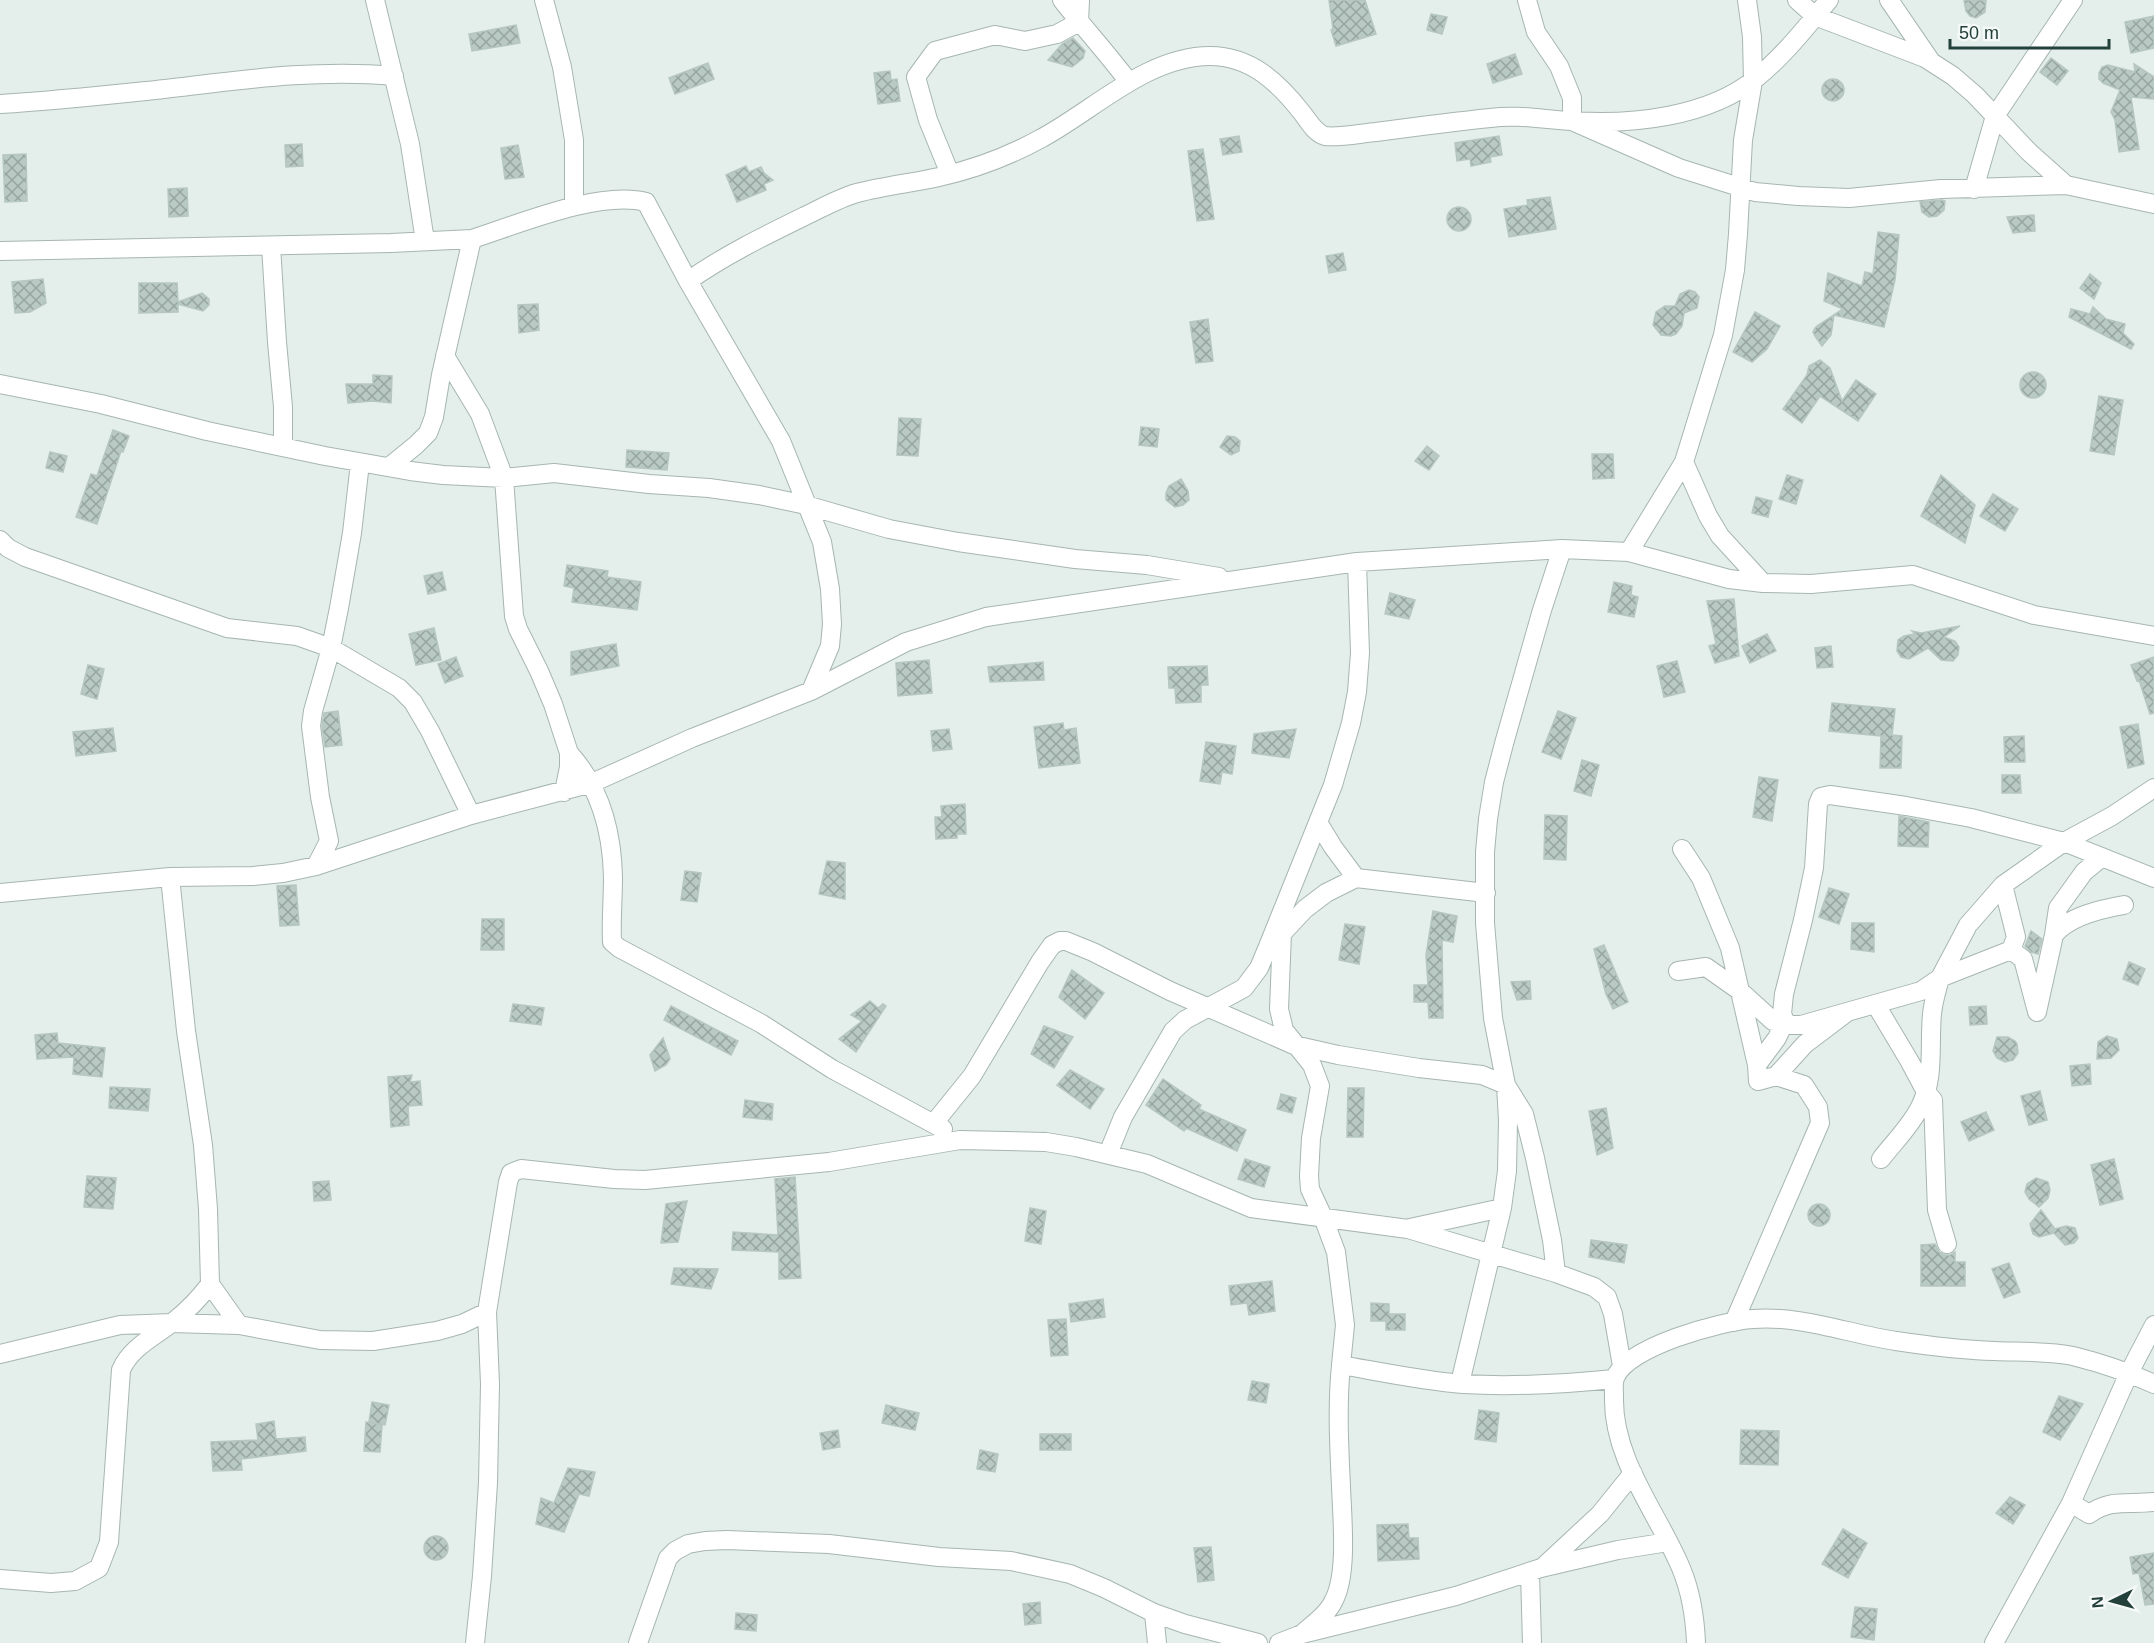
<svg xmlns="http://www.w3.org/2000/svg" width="2154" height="1643" font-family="Helvetica,sans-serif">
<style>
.building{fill:url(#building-cross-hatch);stroke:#b6c7c1;stroke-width:1.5}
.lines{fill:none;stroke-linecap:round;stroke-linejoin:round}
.minor-casing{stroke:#a6b6b2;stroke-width:20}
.minor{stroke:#fff;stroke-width:18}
</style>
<defs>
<pattern id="building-cross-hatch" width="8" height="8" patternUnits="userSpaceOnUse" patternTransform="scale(1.5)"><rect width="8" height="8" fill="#b9c9c3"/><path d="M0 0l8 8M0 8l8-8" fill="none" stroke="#96a59f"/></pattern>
</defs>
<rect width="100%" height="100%" fill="#e4eeea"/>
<path class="building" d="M1329 0H1365L1376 34 1336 46 1331 30 1333 29Z
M1964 0H1986L1985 12 1976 18 1970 16 1966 11Z
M1431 14 1447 17 1442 34 1427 30Z
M2154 16V48L2131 53 2125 22Z
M516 25 520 43 472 51 469 34Z
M1073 38 1085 51 1083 58 1072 67 1048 60 1062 44Z
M1515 54 1522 74 1493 83 1487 64Z
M2051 58 2068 71 2057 85 2040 72Z
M708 63 714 79 675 94 669 78Z
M2134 64 2154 77V99L2131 97 2139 149 2119 152 2115 120 2111 112 2120 90 2103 83 2099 79V73L2102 67 2108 65 2135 72Z
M890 71 891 80 897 79 900 101 878 104 874 73Z
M1822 90a11 11 0 1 1 22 0a11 11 0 1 1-22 0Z
M1239 136 1242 152 1223 155 1220 139Z
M1499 136 1502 155 1490 157 1491 162 1471 166 1470 159 1457 161 1455 143Z
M302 144 303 166 286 167 285 145Z
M518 145 524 177 505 179 501 148Z
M1203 149 1214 219 1197 221 1188 151Z
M26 154 27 201 5 202 3 155Z
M746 166 749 172 761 167 764 173 773 180 764 184 766 190 737 202 726 175Z
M187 188 188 216 169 217 168 189Z
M1550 197 1556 229 1509 237 1504 209 1528 205 1527 200Z
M1942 200 1945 201 1944 210 1937 216 1929 217 1922 212 1920 202Z
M1447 219a12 12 0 1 1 24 0a12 12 0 1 1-24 0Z
M2034 215 2035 231 2013 233 2007 217Z
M1878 232 1899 235 1895 280 1884 327 1834 315 1831 335 1822 346 1815 336 1813 332 1815 328 1817 326 1843 309 1824 301 1828 273 1862 286 1865 272 1873 274Z
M1343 253 1346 270 1329 273 1326 256Z
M2090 274 2101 283 2094 299 2080 288Z
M43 279 46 303 30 312 15 313 12 282Z
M139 283H177L178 302 202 293 209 299V305L203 311 178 304V312L139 313Z
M1689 290 1695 292 1699 297 1697 308 1684 313 1682 326 1676 334 1671 336 1661 335 1653 325 1656 312 1665 306H1675L1680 294Z
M538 304 539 330 519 333 518 305Z
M2093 307 2106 319 2125 324 2123 333 2134 344 2131 349 2069 317 2071 309 2090 314Z
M1755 312 1780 326 1767 349 1752 362 1733 352Z
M1208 319 1213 361 1196 363 1190 322Z
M1820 360 1830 368 1842 401 1856 380 1876 394 1858 421 1820 396 1802 423 1783 409 1807 375 1809 366Z
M2020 385a13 13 0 1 1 26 0a13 13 0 1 1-26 0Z
M373 375 392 376 391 403 373 401 348 403 346 384H373Z
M2099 396 2123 400 2114 455 2090 451Z
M899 418 921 419 918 456 897 455Z
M1141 427 1159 429 1157 447 1139 445Z
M113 430 129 436 123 452 121 451 97 524 76 517 91 474 97 476Z
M1227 436 1235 437 1240 441 1239 451 1231 455 1220 447Z
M1427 446 1439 456 1429 470 1415 461Z
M627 450 669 453 667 470 626 467Z
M50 452 67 456 63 472 46 468Z
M1592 454H1613L1614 478 1593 479Z
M1787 475 1803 480 1796 504 1779 499Z
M1941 475 1975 505 1965 543 1921 516Z
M1181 479 1188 491 1189 500 1183 505 1175 507 1166 500V493L1169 486Z
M1993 494 2018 509 2005 531 1980 516Z
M1756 497 1772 501 1768 517 1752 513Z
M567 565 608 571 607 577 641 582 637 610 572 602 574 588 564 586Z
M442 572 446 590 428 594 424 576Z
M1614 582 1632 586 1631 595 1638 597 1634 617 1608 612Z
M1390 593 1415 600 1409 619 1385 614Z
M1734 599 1739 656 1715 663 1709 646 1716 644 1707 601Z
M1960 626 1944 637 1955 641 1959 647 1958 655 1953 661 1941 660 1928 648 1909 659 1901 657 1897 651 1898 640 1904 636 1915 634 1912 631 1921 633Z
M434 628 441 660 416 665 409 634Z
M1767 634 1776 651 1750 663 1742 646Z
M616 644 619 666 571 675V652Z
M1831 646 1833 667 1817 668 1815 648Z
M456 657 463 676 445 683 438 664Z
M2154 657V713L2150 714 2139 680 2137 681 2131 665Z
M929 660 932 693 898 696 896 663Z
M1677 661 1685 692 1664 697 1657 666Z
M1043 662 1044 680 990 682 988 667Z
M88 665 104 669 97 699 81 694Z
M1207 666 1208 685H1201V702L1176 703 1175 688H1169L1168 667Z
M1832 703 1895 709 1892 735 1902 736 1901 768H1880L1881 736 1829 731Z
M338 711 342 745 325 747 322 726 324 713Z
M1558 711 1576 718 1561 759 1542 752Z
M1063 723 1064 730 1076 728 1080 763 1039 768 1034 727Z
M2138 724 2144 764 2128 768 2120 727Z
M113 728 116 751 76 756 73 732Z
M949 729 952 749 933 751 931 731Z
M1296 729 1289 758 1252 753 1254 734Z
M2024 736 2025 762H2005L2004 737Z
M1206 742 1236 746 1232 774 1222 772 1220 784 1200 781Z
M1582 760 1599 765 1591 796 1574 791Z
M2002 775H2020L2021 793H2002Z
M1759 777 1778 780 1772 821 1753 817Z
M965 804 966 834H957V838L936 839 935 817H942L941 806Z
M1545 815 1567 816 1566 860 1544 859Z
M1899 816 1929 822 1928 847 1898 846Z
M827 861 845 863V899L819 894Z
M685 871 701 873 697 902 681 900Z
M296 885 299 925 280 926 277 886Z
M1829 888 1849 894 1839 924 1819 917Z
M1433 911 1457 916 1453 942 1442 940 1443 1018H1429L1428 1002H1414V985H1428L1426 955Z
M482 919H504V950H481Z
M1852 923H1874V952L1851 949Z
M1345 924 1365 927 1359 964 1339 960Z
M2031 931 2042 939 2038 954 2031 952 2025 946Z
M1604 945 1628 1002 1613 1009 1606 994 1594 949Z
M2129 962 2145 969 2138 985 2123 979Z
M1072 970 1104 993 1085 1019 1059 997Z
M1530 981 1531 999 1517 1000 1511 982Z
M870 1001 878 1008 883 1004 886 1006 856 1052 839 1039 862 1021 851 1015Z
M513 1004 544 1008 541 1025 510 1021Z
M671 1006 738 1041 731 1055 664 1020Z
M1986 1006 1987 1024 1970 1025 1969 1007Z
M1044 1026 1073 1037 1054 1068 1031 1054Z
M57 1033 58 1043 105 1048 102 1077 73 1074 74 1057 37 1059 35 1035Z
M2107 1036 2117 1039 2119 1050 2111 1058 2097 1059 2098 1042Z
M1997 1037H2008L2015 1041 2017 1044 2018 1053 2013 1060 2005 1062 1997 1058 1993 1051Z
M663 1038 670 1059 666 1065 655 1071 650 1055Z
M2090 1064 2091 1084 2072 1086 2070 1066Z
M1070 1070 1104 1089 1090 1109 1057 1085Z
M412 1075 410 1082 420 1081 422 1105 408 1106 409 1125 391 1127 388 1077Z
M1163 1079 1201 1105 1199 1109 1246 1130 1237 1151 1186 1128 1184 1131 1146 1105Z
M110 1087 150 1089 148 1111 109 1108Z
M1348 1088H1364L1363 1137H1347Z
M2040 1091 2047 1120 2029 1125 2021 1096Z
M1281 1094 1296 1098 1292 1113 1277 1109Z
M745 1100 773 1104 772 1120 743 1117Z
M1606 1108 1613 1148 1597 1155 1589 1111Z
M1986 1112 1994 1130 1969 1141 1961 1122Z
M1245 1159 1270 1167 1264 1187 1238 1179Z
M2114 1159 2123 1199 2100 1205 2091 1165Z
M87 1176 116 1178 113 1209 84 1207Z
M795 1177 801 1278 779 1279V1252L732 1250 733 1232 778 1235 775 1179Z
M2036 1178 2048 1182 2050 1190 2048 1198 2039 1207 2029 1199 2025 1192 2027 1184Z
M329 1181 331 1200 314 1201 313 1182Z
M687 1201 678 1242 661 1243 666 1204Z
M1808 1215a11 11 0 1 1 22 0a11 11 0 1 1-22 0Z
M1030 1208 1046 1211 1041 1244 1025 1241Z
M2041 1210 2055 1229 2066 1226 2075 1228 2078 1238 2074 1243 2065 1245 2054 1233 2039 1237 2033 1234 2030 1224Z
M1591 1240 1627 1245 1624 1263 1589 1257Z
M1935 1244 1939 1252 1944 1255H1950L1955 1252V1262H1965V1286H1921V1245Z
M2009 1263 2020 1292 2004 1298 1992 1269Z
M674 1268 718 1269 711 1289 671 1284Z
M1272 1281 1275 1311 1249 1315 1247 1303 1231 1305 1229 1286Z
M1103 1299 1105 1317 1071 1322 1069 1304Z
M1371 1303 1389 1304V1314H1405V1330H1386V1321H1371Z
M1066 1319 1068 1355 1051 1356 1048 1320Z
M1252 1381 1269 1384 1266 1403 1248 1400Z
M2059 1396 2083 1404 2060 1440 2043 1432Z
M372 1402 389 1405 385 1425 369 1422Z
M886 1405 919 1413 915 1430 882 1423Z
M1479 1410 1499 1413 1496 1442 1475 1439Z
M274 1421 276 1439 305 1437 306 1451 241 1459 242 1470 213 1471 211 1442 258 1440 256 1424Z
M366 1422 382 1425 380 1452 364 1451Z
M838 1430 840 1447 823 1450 820 1433Z
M1741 1430 1779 1431 1778 1465 1740 1464Z
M1040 1434H1071V1450H1040Z
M980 1450 998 1454 995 1472 977 1469Z
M568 1468 595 1472 589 1496 579 1494 564 1532 536 1524 541 1498 554 1503Z
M2010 1497 2025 1505 2013 1524 1996 1513Z
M1408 1524 1409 1538H1418L1419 1559 1378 1561 1377 1525Z
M1843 1529 1867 1543 1848 1578 1822 1564Z
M424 1548a12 12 0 1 1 24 0a12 12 0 1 1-24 0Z
M1211 1547 1214 1580 1198 1582 1194 1548Z
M2154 1553V1604L2145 1605 2139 1573 2133 1574 2130 1557Z
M1040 1602 1041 1623 1025 1625 1023 1604Z
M1855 1607 1877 1609 1874 1640 1851 1637Z
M736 1613 757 1615 756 1631 735 1629Z"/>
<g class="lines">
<g class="minor-casing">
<path id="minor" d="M375 0 410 144 425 241
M544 0 562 67 574 140V205
M1062 0C1084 28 1107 53 1128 81
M1527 0 1536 32 1559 66 1572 98V121L1679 168 1755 192 1798 196 1849 198 1941 189 2066 185 2154 204
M1797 0 1815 16 1925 58 1953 76 1975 95 1995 116 1974 189
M1889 0 1930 60
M0 104C49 101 98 96 146 91 229 82 311 68 394 76
M950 174 928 120 916 77 935 51 995 35 1025 41 1057 34 1079 22 1080 0
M2066 185 2029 152 1995 116 2073 0
M271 246 277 342 283 407V447
M0 251 391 243 472 239
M688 281C725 255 764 236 805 216 822 208 839 198 857 193 884 186 912 183 939 177 974 169 1009 156 1040 139 1093 111 1147 56 1210 56 1251 56 1279 83 1303 114 1309 122 1315 133 1325 136 1338 138 1363 133 1376 132 1414 127 1452 122 1490 118 1519 114 1545 120 1573 121 1632 125 1708 117 1755 79 1784 56 1806 27 1829 0
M445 356 480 414 504 478 514 616 518 629 539 671 553 704 569 753V767L564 792
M0 384 101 404 207 431 325 456 410 471 443 475 504 478 554 473 649 484 709 488 759 495 806 505 889 529 958 542 1075 559 1147 565 1219 577
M1684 462 1708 516 1720 536 1763 583
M389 467 416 445 428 433 434 417 441 375 472 239C519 224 599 190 646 202L688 281 781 441 822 542 830 589 832 624 830 646 811 691
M0 540 8 548 25 557 227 628 297 636 331 648 399 688 413 702 430 731 471 815
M1629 552 1684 462 1723 335 1735 270 1738 234 1743 140 1753 81 1752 37 1747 0
M569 753C601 788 612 831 613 877 613 899 611 921 612 942L619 948 762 1024 832 1069 943 1129
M1319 824 1333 847 1356 878
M1682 849 1701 878 1730 948 1757 1065
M316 866 329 841 320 797 311 726 313 711 331 648 339 608 352 533 360 463
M170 877 186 1031 203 1145 208 1209 210 1284 239 1325
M2003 885 2016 937 2011 950 2023 959 2036 1008
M0 893 170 877 253 876 283 873 316 866 471 815 592 783 692 738 811 691 906 642 986 617 1357 562 1562 549 1629 552 1729 579 1763 583 1811 584 1913 575 2034 615 2154 636
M1282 933 1279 1009 1284 1030 1312 1065 1320 1086 1311 1138 1309 1176 1310 1189 1323 1217 1336 1252 1345 1325 1341 1365
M2054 935 2058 908 2084 872 2102 857
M1275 941 1305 909 1326 893 1356 878 1486 893
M1678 971 1706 967 1740 991 1773 1021H1785L1790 1025H1801L1921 991 1940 978 1968 925 2003 885 2064 842 2112 816 2154 788
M1876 1005 1910 1062 1926 1092 1933 1100 1937 1210 1947 1244
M2037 1012 2054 935C2069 916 2101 909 2124 905
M1846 1013 1805 1044 1776 1076 1758 1081 1757 1065 1777 1038 1785 1021 1782 1014 1784 994 1803 920 1814 868 1818 804 1821 797 1830 795 1906 806 1971 818 2064 842 2154 878
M934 1123 972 1076 1040 962 1052 945 1060 941H1066L1093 952 1170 991 1294 1045 1338 1055 1419 1068 1482 1075 1506 1085 1524 1114 1535 1158 1552 1240 1556 1273
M1108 1154 1123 1117 1173 1031 1185 1020 1244 988 1259 968 1267 949 1333 785 1351 723 1357 692 1360 653 1357 562
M1881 1159C1894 1142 1910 1127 1920 1107 1935 1078 1929 1046 1932 1014 1933 1002 1937 990 1940 978L2011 950
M1410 1228 1502 1208
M1734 1322 1820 1123 1818 1107 1804 1085 1776 1076
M0 1354 120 1325 172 1323 239 1325 320 1340 373 1341 437 1331 462 1324 487 1312
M1460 1383 1502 1208 1507 1171 1508 1121 1506 1085 1493 1018 1485 923V852L1488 819 1494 782 1505 740 1542 610 1562 549
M2071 1503 2089 1514C2112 1498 2128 1505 2154 1502
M1543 1567 1600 1514 1633 1473
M1530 1573 1532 1643
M0 1579 51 1583 75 1581 99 1568 109 1542 121 1370C131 1347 154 1337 173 1322 187 1311 199 1299 210 1284
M1154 1613 1157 1643
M1302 1634C1313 1624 1328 1614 1334 1600 1348 1573 1342 1517 1341 1486 1339 1445 1337 1405 1341 1365 1381 1372 1423 1381 1463 1384 1513 1387 1564 1384 1614 1379
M475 1643 482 1576 488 1483 490 1384 487 1312 508 1182 511 1173 521 1169 614 1179 645 1180 829 1162 960 1140 1046 1142 1076 1147 1147 1164 1251 1208 1408 1229 1556 1273 1594 1287 1607 1297 1613 1314 1622 1366
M638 1643 668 1558 675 1551 688 1544 705 1541 727 1540 829 1544 939 1557 1011 1561 1070 1574 1104 1588 1154 1613 1185 1624 1258 1643
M1279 1643 1302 1634 1456 1596 1541 1568 1618 1550 1668 1542
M1696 1643C1695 1617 1691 1592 1681 1568 1658 1513 1612 1459 1614 1396 1614 1391 1613 1383 1615 1378 1626 1347 1721 1321 1753 1319 1801 1315 1849 1334 1896 1341 1929 1346 1962 1350 1995 1351 2020 1352 2048 1351 2073 1356 2101 1363 2128 1372 2154 1384
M1994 1643 2071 1503 2129 1373 2154 1325"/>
</g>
<use href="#minor" class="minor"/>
</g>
<g transform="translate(2112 1601) rotate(265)" stroke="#f5faf8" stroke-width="4.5" paint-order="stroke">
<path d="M0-4.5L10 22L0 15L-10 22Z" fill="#23403a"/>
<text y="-9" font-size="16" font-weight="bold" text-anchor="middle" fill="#23403a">N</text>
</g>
<path d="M1950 39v9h159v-9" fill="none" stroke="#23403a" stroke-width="3"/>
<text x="1959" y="39" font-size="18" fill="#23403a" stroke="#f5faf8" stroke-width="4.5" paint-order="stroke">50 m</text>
</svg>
